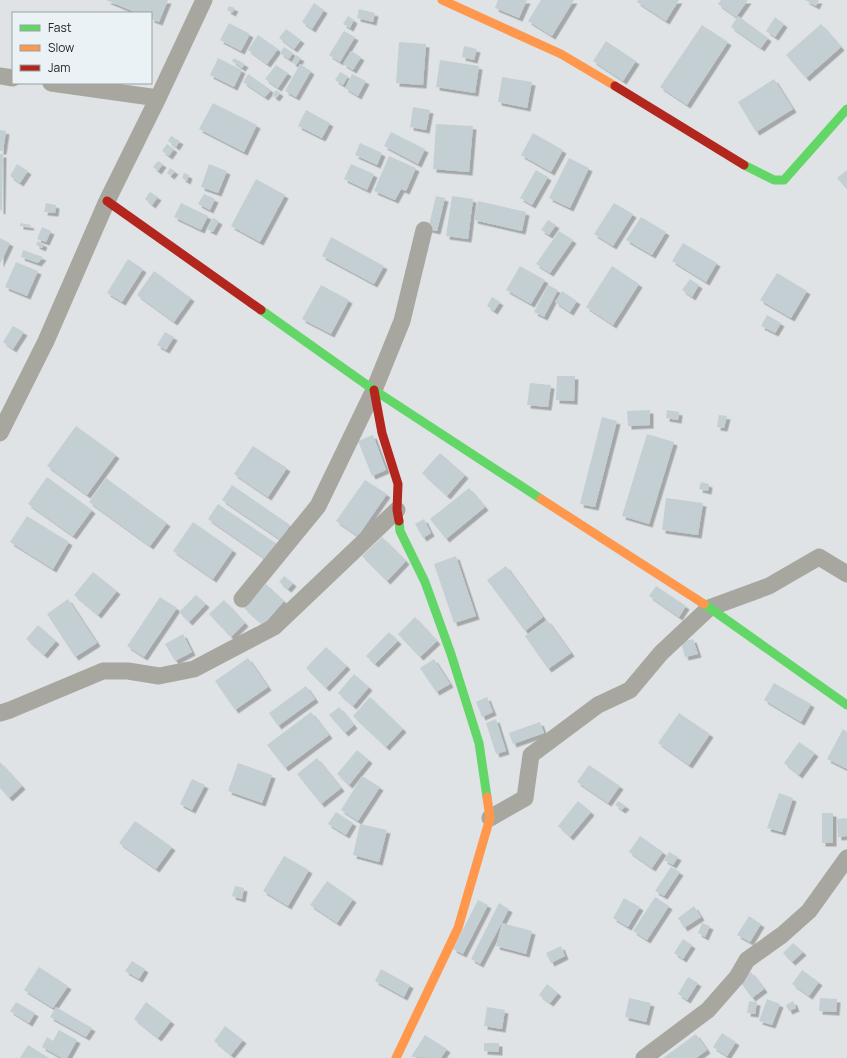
<svg xmlns="http://www.w3.org/2000/svg" width="847" height="1058" font-family="Manrope,sans-serif">
<style>
.building{fill:#c4cfd4;filter:url(#shadow)}
.lines{fill:none;stroke-linecap:round;stroke-linejoin:round}
.street{stroke:#a8a79f;stroke-width:17}
.fast{stroke:#63d668;stroke-width:9}
.slow{stroke:#ff974d;stroke-width:9}
.jam{stroke:#b3261e;stroke-width:9}
</style>
<defs>
<filter id="shadow"><feDropShadow dx="3.5" dy="3.5" stdDeviation="0" flood-color="#0004"/></filter>
</defs>
<rect width="100%" height="100%" fill="#dfe3e5"/>
<path class="building" d="M106 0H168L159 22 151 19V13H137Z
M498 0H527L519 18 495 8Z
M541 0H574L552 36 528 21Z
M638 0H679L666 21 637 2Z
M721 0H748L736 17 718 4Z
M805 0H819L816 6Z
M314 3 324 10 312 29 302 22Z
M229 6 235 8 232 13 227 10Z
M359 9 375 13 373 22 357 18Z
M348 16 354 20 350 28 343 24Z
M738 16 768 38 761 48 731 27Z
M775 17 784 24 775 37 766 31Z
M229 23 250 34 241 51 220 40Z
M821 24 841 47 806 78 786 55Z
M702 25 728 42 687 105 660 87Z
M286 29 301 40 294 49 279 38Z
M344 31 355 37 340 62 329 55Z
M258 35 278 49 267 64 248 50Z
M606 41 636 61 623 81 593 61Z
M399 42 426 44 423 85 396 83Z
M464 46 477 49 474 60 462 57Z
M284 47 293 53 289 59 280 53Z
M351 51 361 57 353 70 343 64Z
M296 55 301 58 296 65 292 62Z
M218 58 242 70 234 87 210 75Z
M234 58 245 64 242 68 232 61Z
M440 60 479 66 475 93 436 87Z
M300 64 311 71 296 97 285 91Z
M276 65 288 73 278 88 265 79Z
M340 72 348 76 343 85 335 80Z
M248 74 271 90 265 97 243 82Z
M352 74 366 81 358 96 345 88Z
M502 77 532 82 527 108 498 102Z
M774 79 793 109 756 132 738 102Z
M276 90 280 93 276 98 272 95Z
M213 103 257 125 244 152 199 129Z
M413 107 430 110 426 130 410 127Z
M306 110 330 123 322 138 298 126Z
M436 124 473 126 469 172 433 169Z
M0 130 6 131 3 151H0Z
M391 132 425 149 418 164 384 146Z
M533 133 563 150 551 172 521 155Z
M171 136 180 141 176 147 168 141Z
M360 143 382 153 377 165 355 155Z
M167 144 174 149 169 156 162 151Z
M0 154H3L2 211 0 210Z
M389 156 416 168 406 191 401 189 395 200 374 191Z
M569 158 589 168 570 208 549 198Z
M158 161 163 164 158 171 153 167Z
M17 164 28 171 20 183 10 176Z
M209 164 227 171 218 193 201 187Z
M351 164 374 174 367 190 344 179Z
M170 168 175 171 171 176 167 173Z
M536 170 548 177 532 205 520 198Z
M847 170V187L846 188 837 178Z
M184 173 189 175 187 181 182 178Z
M256 179 285 195 260 242 231 226Z
M150 192 158 197 152 205 145 199Z
M204 194 215 199 210 210 198 204Z
M436 196 445 198 437 231 428 229Z
M452 196 473 199 468 239 446 236Z
M478 201 526 212 522 231 474 220Z
M46 203 56 205 55 213 44 212Z
M181 203 208 216 201 230 174 217Z
M614 203 633 214 613 246 594 234Z
M641 217 666 232 652 255 626 240Z
M213 218 219 221 213 232 207 229Z
M548 220 556 225 549 235 541 230Z
M20 223 31 225 30 227 20 226Z
M42 227 51 231 46 242 37 239Z
M559 231 573 240 550 273 536 264Z
M331 237 384 266 374 284 322 256Z
M0 238 10 243 0 264Z
M38 241 44 244 42 248 36 245Z
M683 243 717 263 706 282 672 261Z
M23 250 43 257 38 263 21 257Z
M128 259 143 269 122 302 107 293Z
M16 262 38 271 27 296 5 287Z
M520 266 545 280 531 304 506 290Z
M612 266 639 284 613 325 586 307Z
M154 271 191 298 174 322 137 295Z
M777 273 807 291 791 318 760 300Z
M690 279 699 285 692 297 682 290Z
M321 285 349 300 331 334 302 319Z
M548 285 558 290 544 317 534 312Z
M562 291 577 301 570 312 555 302Z
M492 297 500 302 494 311 487 306Z
M767 315 781 323 775 333 761 326Z
M13 326 24 332 13 349 3 342Z
M165 332 174 337 166 350 157 345Z
M557 376H575L574 401 556 400Z
M530 383 551 385 548 407 527 405Z
M650 410V425L628 426 627 411Z
M667 410 679 412 678 420 666 418Z
M719 415 727 416 724 428 717 427Z
M602 417 617 421 595 507 580 504Z
M76 426 116 455 87 495 47 466Z
M647 434 674 442 649 524 622 516Z
M373 435 386 470 372 476 358 441Z
M253 446 287 468 268 497 234 474Z
M440 453 465 475 447 496 422 473Z
M47 477 92 510 73 536 28 504Z
M106 478 167 523 150 546 89 502Z
M365 480 387 494 358 536 336 521Z
M701 482 709 484 708 491 699 489Z
M232 485 290 525 281 540 222 500Z
M469 488 485 507 446 539 430 519Z
M666 498 703 503 698 535 662 530Z
M218 504 277 544 267 560 208 519Z
M27 516 69 542 53 569 10 542Z
M424 519 431 533 423 538 415 524Z
M193 522 233 550 213 579 173 551Z
M382 537 406 561 387 581 362 556Z
M456 556 476 616 454 623 434 564Z
M506 566 543 617 525 631 487 580Z
M93 572 117 591 98 615 74 595Z
M284 576 293 583 288 589 279 582Z
M266 584 284 601 263 625 244 608Z
M656 586 686 606 679 617 649 596Z
M196 595 206 604 189 622 179 612Z
M160 597 177 608 144 657 127 646Z
M68 599 97 643 75 657 47 614Z
M224 600 245 623 231 637 209 614Z
M415 617 437 641 420 657 398 634Z
M547 620 571 653 548 669 525 636Z
M38 625 56 641 44 655 26 639Z
M389 632 398 641 375 664 366 656Z
M183 634 192 652 175 661 165 644Z
M693 639 698 654 685 657 681 642Z
M326 647 347 666 326 688 306 668Z
M248 658 268 687 235 710 215 681Z
M434 659 450 684 436 692 420 668Z
M354 674 369 687 353 706 338 693Z
M774 683 811 704 801 722 764 700Z
M306 686 315 699 278 726 269 713Z
M370 697 403 729 386 747 353 716Z
M487 697 493 712 482 717 476 702Z
M339 707 354 725 345 733 329 715Z
M311 712 329 735 285 768 267 745Z
M679 713 710 734 689 765 658 743Z
M496 719 506 751 496 754 486 723Z
M540 722 544 733 513 744 509 733Z
M843 729 847 732V769L827 759Z
M799 742 815 753 799 775 784 763Z
M357 750 369 760 349 785 337 774Z
M317 758 341 788 321 804 297 774Z
M0 762 22 786 9 798 0 788Z
M238 763 272 775 262 803 228 791Z
M589 765 620 786 608 803 577 782Z
M362 776 380 787 358 821 341 810Z
M192 779 205 785 192 810 180 804Z
M779 793 793 798 782 832 767 828Z
M578 801 591 812 570 837 558 826Z
M618 801 626 806 622 810 615 805Z
M336 812 353 823 346 835 328 824Z
M822 813H833V843H822Z
M847 818V836L838 837 837 819Z
M135 821 172 847 156 869 119 843Z
M360 824 387 830 379 862 353 855Z
M640 836 663 852 652 868 629 852Z
M669 852 678 857 673 865 664 860Z
M284 856 309 870 288 906 263 891Z
M671 867 680 872 664 896 655 891Z
M327 881 353 899 337 923 310 905Z
M235 886 244 888 242 899 232 896Z
M655 897 669 906 647 940 633 931Z
M624 898 640 907 628 927 613 918Z
M478 900 488 905 463 954 453 949Z
M499 903 509 909 480 964 471 959Z
M694 906 701 917 684 928 678 918Z
M749 916 761 924 750 942 737 935Z
M502 923 532 931 526 954 496 946Z
M702 923 710 926 705 937 698 933Z
M683 939 692 945 683 959 674 953Z
M793 943 803 952 792 962 783 953Z
M561 946 565 956 551 963 546 953Z
M132 961 145 969 139 979 125 971Z
M39 967 68 986 53 1008 24 990Z
M381 969 410 985 404 997 375 981Z
M802 970 819 982 809 996 792 984Z
M751 972 764 989 752 998 739 980Z
M688 977 698 983 687 1000 678 994Z
M547 984 558 993 550 1003 539 995Z
M629 998 651 1003 646 1022 625 1017Z
M820 998 837 999 836 1012 819 1011Z
M767 999 780 1004 772 1025 759 1021Z
M749 1001 757 1002 755 1014 747 1013Z
M793 1001 796 1008 789 1011 786 1005Z
M16 1002 35 1013 29 1023 10 1011Z
M146 1002 171 1021 158 1038 134 1019Z
M56 1007 92 1028 86 1037 50 1017Z
M487 1007 505 1010 502 1029 484 1026Z
M225 1026 243 1040 231 1055 214 1041Z
M59 1030 77 1040 67 1058H62L42 1047 47 1037 53 1041Z
M722 1033 736 1042 727 1056 713 1047Z
M696 1034 707 1050 696 1058H663Z
M425 1035 447 1049 441 1058 411 1057Z
M484 1043H499V1052L484 1051Z
M28 1045 49 1058H20Z"/>
<g class="lines">
<path class="street" d="M0 76 13 78
M51 83 158 98
M0 433 46 341 107 201 158 98 204 0
M242 599 318 506 374 390 402 321 424 230
M0 713 10 710 103 671H128L159 676 194 669 274 627 397 510
M490 818 525 798 531 755 598 705 630 690 661 653 709 608 769 586 819 557 847 574
M644 1058 708 1010 737 977 747 960 782 935 809 911 847 858"/>
<path class="fast" d="M744 165 774 180H784L847 109
M261 310 374 390 541 499
M399 521 400 531 425 582 451 654 479 743 487 797
M704 604 847 705"/>
<path class="slow" d="M442 0 561 54 615 86
M541 499 704 604
M396 1058 458 928 490 818 487 797"/>
<path class="jam" d="M615 86 744 165
M107 201 261 310
M374 390 382 433 398 484 397 510 399 521"/>
</g>
<rect x="12" y="12" width="140" height="72" fill="#eaf2f5" stroke="#9ba1a3"/>
<rect x="20" y="25" width="20" height="6" fill="#63d668" stroke="#9ba1a3"/>
<text x="48" y="32" font-size="12" fill="#242728">Fast</text>
<rect x="20" y="45" width="20" height="6" fill="#ff974d" stroke="#9ba1a3"/>
<text x="48" y="52" font-size="12" fill="#242728">Slow</text>
<rect x="20" y="65" width="20" height="6" fill="#b3261e" stroke="#9ba1a3"/>
<text x="48" y="72" font-size="12" fill="#242728">Jam</text>
</svg>
